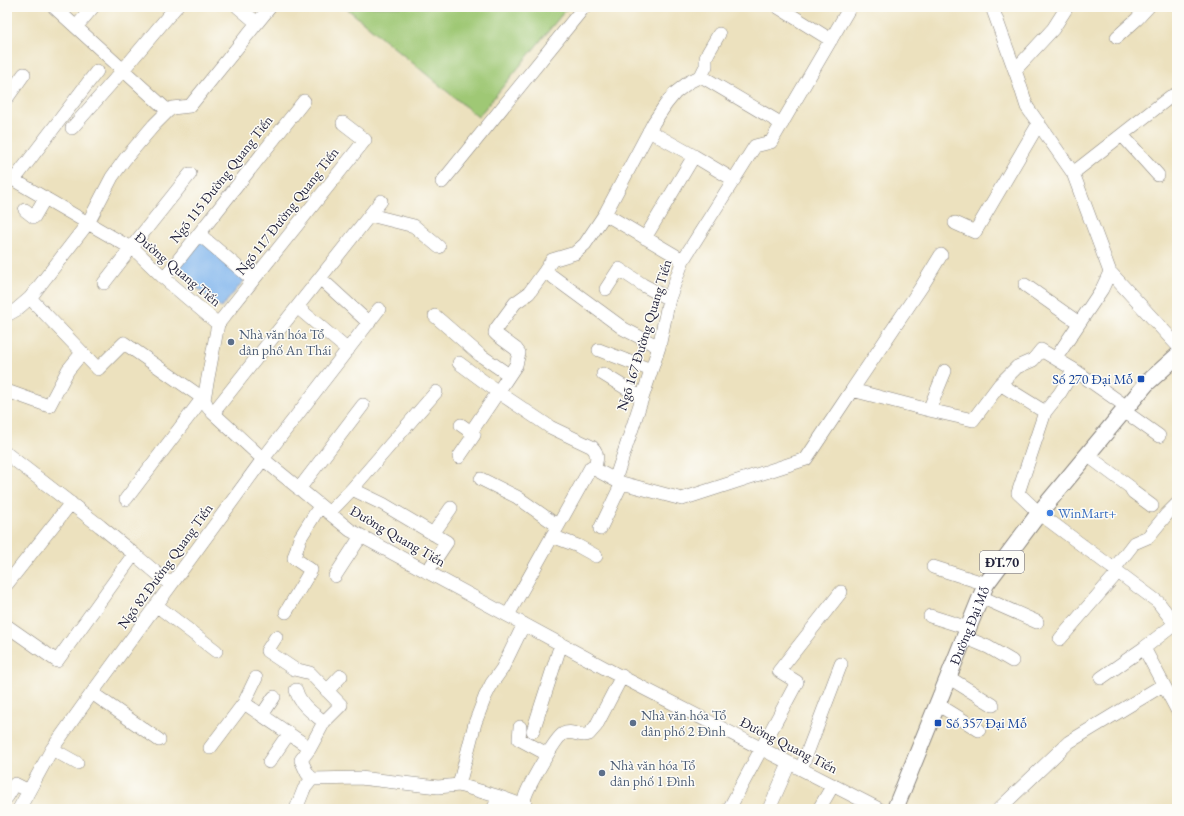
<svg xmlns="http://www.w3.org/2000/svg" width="1184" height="816" font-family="'EB Garamond',serif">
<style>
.green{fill:#9fc874;stroke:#607558}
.water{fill:#7eb4ed;stroke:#506b94}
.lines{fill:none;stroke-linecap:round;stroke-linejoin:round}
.minor-casing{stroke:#87827c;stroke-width:14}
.major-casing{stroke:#87827c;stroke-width:18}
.minor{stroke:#fff;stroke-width:13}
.major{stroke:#fff;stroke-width:16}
.service-dot{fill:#5c6f8a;stroke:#fdfcf7;stroke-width:1.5}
.transit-dot{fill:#1a4fb4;stroke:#fdfcf7;stroke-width:1.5}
.shop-dot{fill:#3f7fe0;stroke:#fdfcf7;stroke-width:1.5}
.labels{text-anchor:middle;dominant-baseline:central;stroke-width:3;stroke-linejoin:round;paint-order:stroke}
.shield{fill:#fdfcf7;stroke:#646373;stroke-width:1}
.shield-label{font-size:13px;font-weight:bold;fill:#22223b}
.street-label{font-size:14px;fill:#22223b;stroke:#fdfcf7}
.service-label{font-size:14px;fill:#4e5e75;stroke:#fdfcf7;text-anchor:start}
.transit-label{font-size:14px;fill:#164399;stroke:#fdfcf7;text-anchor:end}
.shop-label{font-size:14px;fill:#366cbe;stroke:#fdfcf7;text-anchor:start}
</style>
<rect width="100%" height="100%" fill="#fdfcf7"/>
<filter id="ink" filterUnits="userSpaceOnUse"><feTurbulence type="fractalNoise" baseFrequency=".025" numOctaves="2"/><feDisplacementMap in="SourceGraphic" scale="8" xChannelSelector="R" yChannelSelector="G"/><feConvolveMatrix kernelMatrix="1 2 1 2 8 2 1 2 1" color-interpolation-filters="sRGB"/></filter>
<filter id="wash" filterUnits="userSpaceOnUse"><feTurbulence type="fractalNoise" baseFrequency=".012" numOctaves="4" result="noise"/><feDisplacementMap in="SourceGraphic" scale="16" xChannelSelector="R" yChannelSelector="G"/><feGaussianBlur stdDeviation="0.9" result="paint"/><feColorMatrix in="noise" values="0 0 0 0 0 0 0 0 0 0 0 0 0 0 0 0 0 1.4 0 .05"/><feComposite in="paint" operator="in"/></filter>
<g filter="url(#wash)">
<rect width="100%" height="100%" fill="#ece1be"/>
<path class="green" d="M345 7H568L478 117Z"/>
<path class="water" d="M201 239 247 277 221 308 176 270Z"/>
</g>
<g filter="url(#ink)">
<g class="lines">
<g class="minor-casing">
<path id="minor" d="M54 7 168 111
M238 7 257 23
M778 7 831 40
M992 7 1018 79 1027 107 1073 173 1110 272 1177 345
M76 27 93 7
M1117 37 1137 19 1148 7
M1015 70 1053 29 1067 7
M701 76 706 66V58L708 53 719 34
M7 98 24 74
M343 123 365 140 218 324 204 399 207 406 213 413 263 459 350 530 614 673 879 809
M72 128 123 70 176 7
M649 131 694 156 734 180
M1122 135 1158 175
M1073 173 1170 97 1177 94
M7 176 136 251 164 278 218 324
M14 180 97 71
M442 182 584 7
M25 210 34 217 45 198
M605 214 683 260
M370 215 414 226 439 247
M955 223 975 232 1039 123
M199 234 253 280
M645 238 694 156
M545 271 529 293 515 303 496 329 495 333 497 335 516 349 519 353 516 365 498 392 550 427 592 447C599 454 597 460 594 469
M164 278 304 101
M320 278 369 323
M104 283 131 248 190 174
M1025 285 1079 323
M606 289 619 269 643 285 669 299
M30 298 98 369 124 343 204 399
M297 307 348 350
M7 315 16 310 30 298 88 223 112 177 125 159 154 125 168 111 172 108 190 106 270 7
M435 316 480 355 509 375
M659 347 624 329 545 271 552 260 575 253 585 244 605 214 654 122 666 104 675 93 689 82 701 76 782 124
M599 350 651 370
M1056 358 1102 289 1110 272
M459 363 498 392 471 432 461 425
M1073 369 1069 378 1060 393 1045 412 1018 493 1039 513 1158 602 1175 624 1144 648 1177 710
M603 374 642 398
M1000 384 1045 412
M852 390 922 286 941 255
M7 391 49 406 68 370 82 353
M929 410 945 371
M1124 411 1159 436
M213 413 381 201
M7 454 100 526 134 554 57 661 7 626
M1087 455 1130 487 1133 492 1152 506
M459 457 474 435 471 432
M481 479 517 497 558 526
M615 480 622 483 682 499 806 459 852 390 929 410 973 420 1000 384 1017 367 1033 360 1041 350 1073 369 1127 407
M299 489 363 405
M352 489 383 504 447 542 427 572
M126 499 199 403 204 399
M329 513 352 489 436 392
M600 529 622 483
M433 534 451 508
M552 536 578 546 596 556
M134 554 171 585
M933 567 986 584
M1114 569 1134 543 1148 537 1167 514 1177 504
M335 576 361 536
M7 584 71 503
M981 597 1037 622
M156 605 216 651
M286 612 311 570 294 558 300 538 320 506
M508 615 591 467 615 480 659 347 669 299 683 260 755 146 771 142 850 7
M930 616 968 628
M276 637 267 651 294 669 310 673 341 705 324 722 310 748 301 760 307 773 312 779
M964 637 988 647 1012 661
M1060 639 1118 572
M948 677 993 705
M1101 678 1144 648
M296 690C300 705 313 713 324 722
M327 691 341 676
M92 693 159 740
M244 703 310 748
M937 704 979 730
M262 715 274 697
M520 727 519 739 547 754
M533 731 561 644
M210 748 244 703 256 678
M52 749 77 763
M269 762 289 733
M801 769 841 664
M459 785 475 723 485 697 492 683 502 669 524 624
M7 797 15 784 29 791
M19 809 52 749 92 693 263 459 379 309
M296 809 304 789 312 779 360 778 438 787 459 785 500 797 525 806
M493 809 500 797
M524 809C525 805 524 801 525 797 528 787 555 738 563 734 572 729 580 738 589 734L596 726 622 676
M729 809 797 682 779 671 841 592
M769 809 789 764
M819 809 833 785
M999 809 1069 742 1163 685"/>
</g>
<g class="major-casing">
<g id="major">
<path id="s1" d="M895 809 986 584 1039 513 1127 407 1147 383 1177 356"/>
</g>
</g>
<use href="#minor" class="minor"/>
<use href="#major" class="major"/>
</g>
</g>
<g class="service-dot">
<circle cx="231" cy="342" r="4"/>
<circle cx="633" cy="723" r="4"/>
<circle cx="602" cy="773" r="4"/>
</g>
<g class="transit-dot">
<rect x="1137" y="375" width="8" height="8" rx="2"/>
<rect x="934" y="719" width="8" height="8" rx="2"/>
</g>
<circle class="shop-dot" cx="1050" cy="513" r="4"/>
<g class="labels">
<rect class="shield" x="980" y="551" width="44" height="22" rx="3"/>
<g class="shield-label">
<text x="1002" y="562">ĐT.70</text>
</g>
<g class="street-label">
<text transform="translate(221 179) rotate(-52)">Ngõ 115 Đường Quang Tiến</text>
<text transform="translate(287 211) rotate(-52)">Ngõ 117 Đường Quang Tiến</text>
<text transform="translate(178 269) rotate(40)">Đường Quang Tiến</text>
<text transform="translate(644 335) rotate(-73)">Ngõ 167 Đường Quang Tiến</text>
<text transform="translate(398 536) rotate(30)">Đường Quang Tiến</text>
<text transform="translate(165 566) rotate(-54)">Ngõ 82 Đường Quang Tiến</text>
<text stroke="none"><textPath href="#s1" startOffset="198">Đường Đại Mỗ</textPath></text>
<text transform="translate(789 745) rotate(27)">Đường Quang Tiến</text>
</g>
<g class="service-label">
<text x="239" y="334">Nhà văn hóa Tổ<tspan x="239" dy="16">dân phố An Thái</tspan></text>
<text x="641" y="715">Nhà văn hóa Tổ<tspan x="641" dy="16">dân phố 2 Đình</tspan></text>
<text x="610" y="765">Nhà văn hóa Tổ<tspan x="610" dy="16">dân phố 1 Đình</tspan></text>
</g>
<g class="transit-label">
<text x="1133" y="379">Số 270 Đại Mỗ</text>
<text x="946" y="723" text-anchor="start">Số 357 Đại Mỗ</text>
</g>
<g class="shop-label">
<text x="1058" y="513">WinMart+</text>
</g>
</g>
<rect width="1184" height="816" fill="none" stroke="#fdfcf7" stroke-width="24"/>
</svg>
